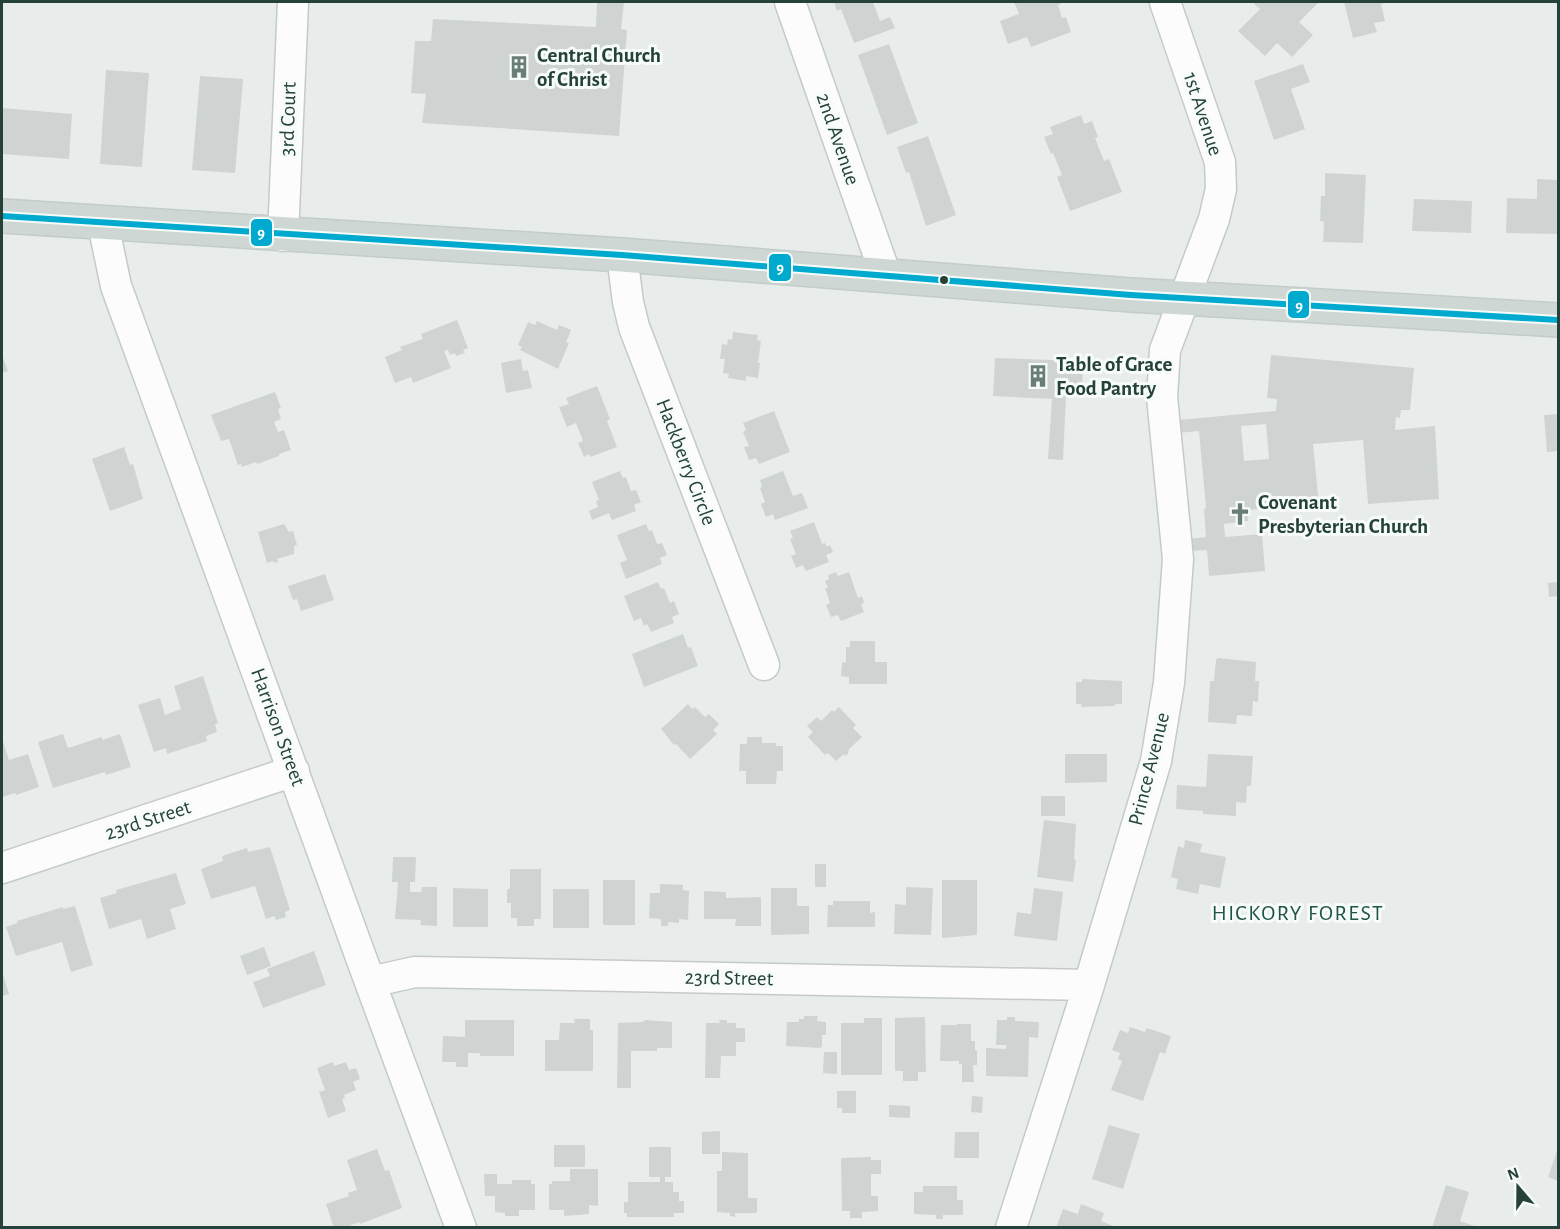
<svg xmlns="http://www.w3.org/2000/svg" width="1560" height="1229" font-family="'Alegreya Sans',sans-serif">
<style>
.building{fill:#cfd4d2;fill-rule:evenodd}
.lines{fill:none;stroke-linecap:round;stroke-linejoin:round}
.minor-casing{stroke:#c5cac8;stroke-width:33}
.major-casing{stroke:#c3ccc9;stroke-width:36}
.minor{stroke:#fcfcfc;stroke-width:30}
.major{stroke:#cfd7d5;stroke-width:33}
.bus-1-casing{stroke:#f7fbf9;stroke-width:10}
.bus-1{stroke:#00a9ce;stroke-width:6}
.bus-dot{fill:#24423a;stroke:#f7fbf9;stroke-width:2}
.labels{text-anchor:middle;dominant-baseline:central;stroke-width:6;stroke-linejoin:round;paint-order:stroke}
.poi-label{font-size:21px;font-weight:bold;fill:#24423a;stroke:#f7fbf9;text-anchor:start}
.street-label{font-size:21px;fill:#24423a;stroke:#f7fbf9}
.neighbourhood-label{font-size:22px;letter-spacing:1.5px;fill:#1f5548;stroke:#f7fbf9}
.line-badge{stroke:#f7fbf9;stroke-width:2}
.badge-label{font-size:16px;text-anchor:middle;font-weight:bold;fill:#fff}
</style>
<rect width="100%" height="100%" fill="#e8edeb"/>
<path class="building" d="M597 2H624L621 29 627 30 619 136 422 123 426 94 411 93 415 41H431L433 19 596 27Z
M834 2H873L880 21 890 17 895 28 854 43 841 9 837 11Z
M1014 2H1060L1061 4 1058 5 1062 18 1066 17 1071 32 1031 47 1027 37 1008 44 1000 21 1019 14Z
M1257 2H1319L1299 22 1313 35 1292 57 1277 43 1265 56 1238 31 1260 9 1254 4Z
M1344 2H1388L1381 4 1385 21 1374 23 1377 32 1353 38Z
M889 44 918 123 887 135 858 55Z
M1303 64 1310 82 1291 89 1305 129 1274 140 1254 81Z
M106 70 149 73 142 167 100 164Z
M200 76 243 79 235 173 192 170Z
M2 108 72 114 69 159 2 154Z
M1081 115 1084 124 1092 121 1098 137 1095 138 1104 161 1109 159 1122 192 1070 211 1057 177 1062 175 1053 153 1051 154 1044 137 1053 134 1050 127Z
M928 136 956 215 926 226 909 172 906 173 897 147Z
M1325 173 1366 175 1363 243 1323 242 1324 222 1320 221 1321 196H1325Z
M1537 179 1558 180V234L1506 233 1507 198 1537 199Z
M1414 199 1472 201 1471 233 1412 231Z
M457 320 468 348 463 350 465 353 456 356 455 353 450 355 448 350 444 351 451 368 413 383 411 377 395 383 385 357 402 350 400 347 423 339 421 334Z
M537 321 557 330 559 325 571 330 566 342 569 343 558 369 520 350 522 347 518 345 528 322 535 325Z
M733 332 758 335 757 340 761 341 758 363H760L758 378 746 376V381L728 378 729 374 723 373 725 359H720L722 344 727 345 728 339 732 340Z
M2 355 8 371 2 373Z
M1271 355 1414 368 1410 410H1401L1400 418 1396 417 1395 430 1435 426 1439 499 1368 504 1363 440 1313 444 1319 504 1247 510 1248 521 1224 524 1225 537 1262 534 1265 571 1209 576 1207 550 1189 551V539L1206 537 1204 509 1206 508 1199 431 1178 433V420L1276 411 1277 399 1267 398ZM1266 424 1269 459 1244 461 1241 426Z
M995 358 1079 361 1083 363 1082 388 1076 389 1075 396H1066L1063 460 1048 459 1052 399 993 396Z
M521 359 523 371 528 370 532 388 506 393 501 363Z
M597 386 610 419 607 421 617 447 590 457 589 454 584 457 578 443 583 441 576 423 567 427 559 407 569 404 566 398Z
M275 392 281 408 278 409 281 419 274 422 278 432 284 430 291 450 279 454V456L257 464 256 462 242 467 241 464 238 465 229 439 221 441 211 415Z
M774 411 790 452 759 464 756 458 749 460 744 447 749 446 743 432 746 430 743 423Z
M1558 414V451L1547 452 1544 415Z
M124 447 130 465 133 464 143 499 110 511 92 459Z
M620 471 623 478 626 477 631 491 636 490 641 502 634 505 636 511 612 520 609 513 592 520 589 511 598 507 596 501 599 500 592 482Z
M783 471 793 496 802 493 808 508 775 520 773 514 766 517 761 504 765 502 760 488 762 487 760 480Z
M814 522 822 544 825 543 827 547 830 545 833 552 826 555 829 562 806 571 803 565 796 568 791 556 796 554 790 539 793 538 790 531Z
M284 524 289 532 293 531 297 545 294 546V554L277 559 278 562 274 563 273 561 267 563 258 532Z
M646 524 649 531 652 530 657 544 662 543 667 555 660 558 662 564 626 579 620 563 627 560 617 535Z
M836 572 838 576 849 572 858 598 862 596 864 603 861 604 864 612 841 621 838 615 831 617 826 605 830 603 825 588H828L825 581 829 579 828 575Z
M325 574 334 600 301 611 297 599 293 600 288 586Z
M658 582 661 589 664 588 670 603 674 601 679 614 672 617 674 623 651 632 647 624 644 626 641 618 634 621 624 596Z
M1558 582V596L1549 597 1548 583Z
M683 634 688 648 691 647 698 666 644 687 632 654Z
M850 641H875V662H887V684H849V677L841 676 842 663 846 662V647H850Z
M1218 658 1256 662 1255 681H1259L1258 702 1253 701 1252 716 1237 715 1236 724 1208 722 1210 681H1214L1216 660Z
M203 676 218 723 215 724 217 732 206 736 207 741 167 754 166 748 154 752 138 705 160 698 165 715 181 709 174 686Z
M1082 679 1122 681V704H1115V706L1082 707 1081 704H1076V682H1082Z
M688 704 692 709 695 707 705 717 709 714 719 724 713 730 717 734 690 759 676 744 674 745 661 729Z
M839 707 856 725 853 728 862 737 848 750 849 752 846 756 844 754 836 761 828 753 825 755 808 737 813 732 807 726 817 717 821 721 832 710 834 712Z
M63 734 68 748 102 737V740L120 734 131 767 106 775 105 772 53 788 38 742Z
M747 737H762V743H776V746H783V771H777L776 784H746V771H739L740 744H747Z
M2 738 9 760 28 754 39 787 16 795 15 793 2 797Z
M1065 754H1107V782L1065 783Z
M1208 754 1253 756 1251 786H1247L1246 803 1236 802V816L1203 814V811L1176 809 1177 785 1206 787Z
M1041 796H1065V816H1041Z
M1044 820 1076 824 1074 859 1076 860 1073 882 1037 877Z
M1185 840 1202 844 1200 852 1226 857 1220 888 1200 884 1198 894 1176 889 1178 879 1171 877 1178 846 1184 848Z
M270 847 290 910 285 912 286 917 276 920 274 916 266 919 255 886 211 899 201 869 223 861 222 856 247 848 248 852Z
M393 857H416L415 882H410V892H421L422 887H437V926L420 925 421 920 395 919 398 882H392Z
M815 864H826V887H815Z
M510 869H541V919H534V926H517V918H511V903H507V889H510Z
M176 873 186 904 170 909 176 929 147 939 141 919 109 929 100 898 117 893 116 890Z
M603 880H635V925H603Z
M942 880H977V935L942 938Z
M660 884 683 885V890L689 891 688 920 679 919V923L668 922V926H661V919L649 918 650 893H660Z
M906 887 933 888 931 935 894 934 895 904 906 905Z
M453 888 488 889V927H453Z
M771 888H797V906H809V934L771 935Z
M1034 888 1063 892 1057 941 1014 936 1017 912 1031 914Z
M553 889H589V928H553Z
M704 891 726 892V898L761 897V926H735L736 919H704Z
M833 901H870V913L875 912V927H827L828 905H833Z
M75 906 93 965 71 972 62 942 16 956 6 927 17 923V921L63 907V909Z
M264 947 271 966 247 975 240 956Z
M314 951 326 985 263 1008 253 982 270 976 267 969Z
M2 971 9 994 2 996Z
M804 1016H818L817 1021 826 1022V1035H822V1047L819 1048 786 1046 787 1022H799V1019H804Z
M925 1017 926 1072H918V1081H903V1071H895V1018Z
M1007 1017H1015V1021L1039 1022 1038 1038 1029 1037 1028 1077 986 1076V1048L1006 1049V1045H996L997 1020H1007Z
M864 1018H882V1075H841V1023H864Z
M574 1019H590V1030H593V1071H545V1040H559L560 1023H575Z
M465 1020H514V1056H480V1053H468V1067H456V1062H442L443 1036 465 1037Z
M645 1020 672 1022V1048H657V1051H631V1088H617L618 1023 643 1022Z
M719 1020H727V1023H736V1028H745V1042H736V1056H721L720 1078H705L706 1023H720Z
M957 1024H971V1041H975V1050L977 1051V1065H973L974 1082H962V1064H959V1061H940L941 1025H957Z
M1130 1027 1145 1032 1147 1028 1171 1036 1165 1054 1160 1052 1143 1101 1111 1090 1122 1061 1118 1059 1120 1053 1112 1050 1120 1030 1128 1033Z
M824 1052H837V1074L823 1073Z
M333 1062 334 1066 346 1062 349 1070 356 1068 360 1079 353 1082 356 1090 344 1095 345 1098 342 1099 346 1111 328 1118 319 1092 325 1090 317 1068Z
M837 1091H856V1113H842V1108H837Z
M972 1096 983 1097 982 1113 971 1112Z
M889 1105 910 1106V1118L889 1117Z
M1109 1125 1140 1134 1123 1189 1092 1179Z
M720 1131V1154H702V1132Z
M955 1132H979V1158H954Z
M554 1145H585V1167H554Z
M649 1147H671V1177H665V1182H673V1192H679V1201H684V1213H674V1217H627V1213H624V1202H628V1182H660V1177H649Z
M1558 1148V1181L1548 1177Z
M377 1149 385 1171 389 1170 402 1208 360 1224 359 1222 344 1228H334L326 1204 349 1196 348 1193 357 1190 347 1160Z
M722 1152 748 1153V1198H757V1213H735V1217L730 1216V1213L717 1212V1171H722Z
M871 1157V1160H881V1174H871V1196H878V1211L862 1212V1218H850V1211H842L841 1158Z
M570 1169H598V1206L589 1205V1214L564 1216V1210H549V1184H552V1181H570Z
M484 1174H497V1184H512V1180H531V1184H535V1210H519V1216H505V1213L495 1212V1196H485Z
M1446 1185 1469 1192 1460 1221 1480 1228H1432Z
M923 1186H957V1200H963V1215H943V1219H936V1215L914 1214V1192H923Z
M1081 1204 1104 1213 1101 1221 1118 1228H1056L1063 1209 1078 1214Z"/>
<g class="lines">
<g class="minor-casing">
<path id="minor" d="M790 2 886 276
M103 224 116 286 370 982 461 1228
M283 236 293 2
M622 255 628 302 634 327 764 665
M2 868 294 771
M370 982 415 972 1089 985
M1011 1228 1089 985 1156 761 1169 683 1178 559 1162 397 1165 350 1214 219 1221 189 1220 162 1165 2"/>
</g>
<g class="major-casing">
<path id="major" d="M2 216 622 255 1131 295 1558 320"/>
</g>
<use href="#minor" class="minor"/>
<use href="#major" class="major"/>
<g class="bus-1-casing">
<path id="bus-1" d="M2 216 622 255 1131 295 1558 320"/>
</g>
<use href="#bus-1" class="bus-1"/>
</g>
<defs>
<g id="building-bare" transform="scale(1.8)"><path d="M-4-6H4V6H1V3H-1V6H-4ZM-2.5-4.3h1.7v1.8h-1.7ZM.8-4.3h1.7v1.8H.8ZM-2.5-1h1.7V.8h-1.7ZM.8-1h1.7V.8H.8Z" fill="#697e78" stroke="#f7fbf9" stroke-width="2.5" paint-order="stroke"/></g>
<g id="church-bare" transform="scale(1.8)"><path d="M-1.2-6h2.4v3.5h3.3v2.4h-3.3V6h-2.4V-.1h-3.3v-2.4h3.3Z" fill="#697e78" stroke="#f7fbf9" stroke-width="2.5" paint-order="stroke"/></g>
</defs>
<g fill-rule="evenodd">
<use href="#building-bare" x="519" y="67"/>
<use href="#building-bare" x="1038" y="376"/>
<use href="#church-bare" x="1240" y="514"/>
</g>
<circle class="bus-dot" cx="944" cy="280" r="5"/>
<g class="labels">
<g class="poi-label">
<text x="537" y="55">Central Church<tspan x="537" dy="24">of Christ</tspan></text>
<text x="1056" y="364">Table of Grace<tspan x="1056" dy="24">Food Pantry</tspan></text>
<text x="1258" y="502">Covenant<tspan x="1258" dy="24">Presbyterian Church</tspan></text>
</g>
<g class="street-label">
<text transform="translate(1203 114) rotate(72)">1st Avenue</text>
<text transform="translate(288 119) rotate(-88)">3rd Court</text>
<text transform="translate(838 139) rotate(71)">2nd Avenue</text>
<text transform="translate(686 462) rotate(69)">Hackberry Circle</text>
<text transform="translate(278 727) rotate(70)">Harrison Street</text>
<text transform="translate(1149 769) rotate(-76)">Prince Avenue</text>
<text transform="translate(148 820) rotate(-18)">23rd Street</text>
<text transform="translate(729 978) rotate(1)">23rd Street</text>
</g>
<g class="neighbourhood-label">
<text x="1298" y="913">HICKORY FOREST</text>
</g>
</g>
<g class="line-badge">
<rect x="250" y="218" width="23" height="29" rx="6" fill="#00a9ce"/>
<rect x="768" y="253" width="24" height="29" rx="6" fill="#00a9ce"/>
<rect x="1287" y="290" width="23" height="29" rx="6" fill="#00a9ce"/>
</g>
<g class="badge-label">
<text x="261" y="238">9</text>
<text x="780" y="273">9</text>
<text x="1299" y="311">9</text>
</g>
<rect width="1560" height="1229" fill="none" stroke="#24423a" stroke-width="6"/>
<g transform="translate(1518 1187) rotate(340)" stroke="#f7fbf9" stroke-width="4.5" paint-order="stroke">
<path d="M0-4.5L10 22L0 15L-10 22Z" fill="#24423a"/>
<text y="-9" font-size="16" font-weight="bold" text-anchor="middle" fill="#24423a">N</text>
</g>
</svg>
